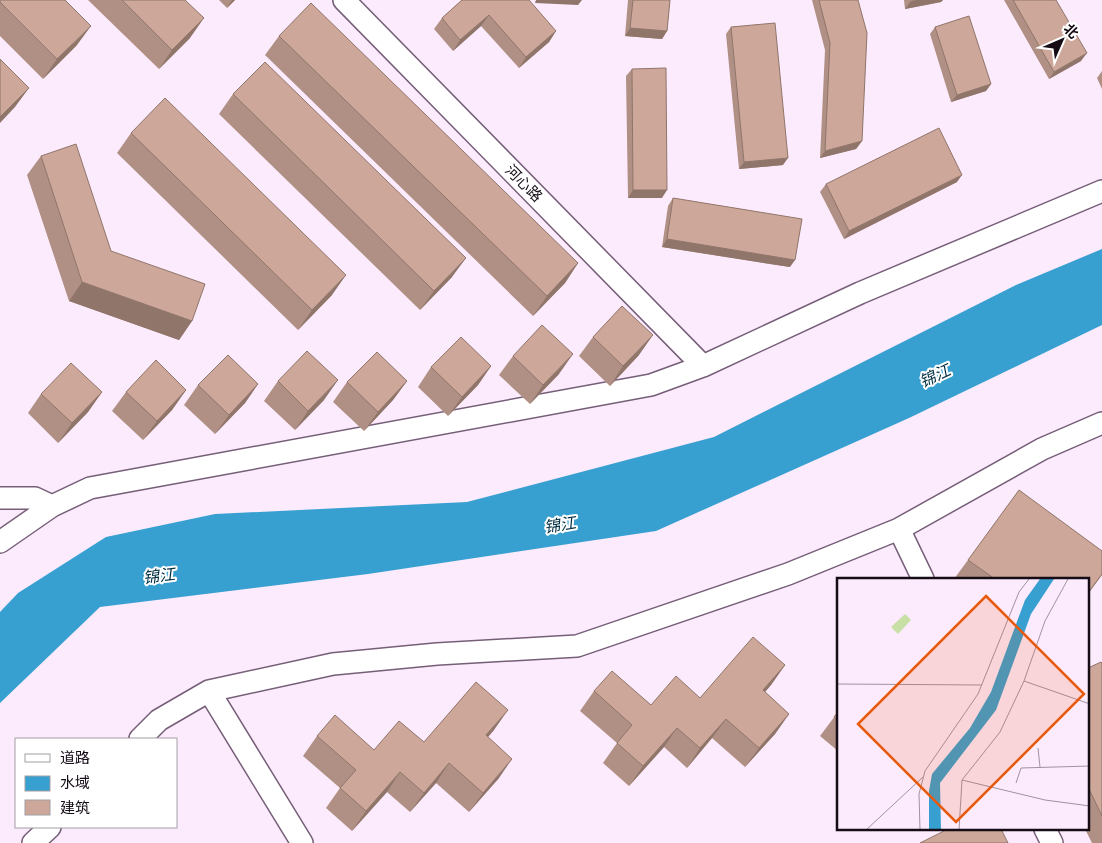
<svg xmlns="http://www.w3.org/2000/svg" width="1102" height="843" font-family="Montserrat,'Noto Sans SC',sans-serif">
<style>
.water{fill:#37a0d0}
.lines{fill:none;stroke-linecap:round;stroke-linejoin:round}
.minor-casing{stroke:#765e78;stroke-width:24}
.minor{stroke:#fff;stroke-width:21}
.wall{fill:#b09084}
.shaded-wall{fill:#90756b}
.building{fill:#cda799;stroke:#90756b}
.labels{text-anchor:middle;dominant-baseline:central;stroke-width:4;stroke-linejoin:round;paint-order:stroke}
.street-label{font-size:15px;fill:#150c16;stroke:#fff}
.water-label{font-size:16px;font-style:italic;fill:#002e42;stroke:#fff}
.inset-road{fill:none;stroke:#a092a1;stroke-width:1}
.view{fill:#e8590c;fill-opacity:0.15;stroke:#e8590c;stroke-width:2.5}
.inset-edge{fill:none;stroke:#150c16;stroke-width:2.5}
</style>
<rect width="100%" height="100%" fill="#fcebfd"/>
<path class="water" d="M1102 249V325L909 418 656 531 368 574 100 607 0 703V612L18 593 106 537 215 514 467 502 714 437 1016 285Z"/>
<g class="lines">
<g class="minor-casing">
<path id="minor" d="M344 0 703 366
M0 498H35L52 506
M899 529 923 579
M0 542 52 506 90 488 651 385 703 366 860 293 1102 191
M209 691 302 843
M140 739 159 720 209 691 333 664 437 654 577 646 788 574 899 529 1042 449 1102 423
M1045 829 1052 843
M33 843 50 827"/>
</g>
<use href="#minor" class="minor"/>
</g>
<path class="wall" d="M0 0 77 45 43 79 0 36Z
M88 0H185L190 38 159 69Z
M219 0H235L227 8Z
M462 0 556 31 549 42 519 68 481 26 453 51 434 29 442 18Z
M628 0H670L667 31 662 39 625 36Z
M812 0H858L862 141 856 149 820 158 825 50Z
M904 0H943L941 2 905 9Z
M1004 0H1056L1081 61 1049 79Z
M731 27 783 165 739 169 726 34Z
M935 27 991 84 986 91 951 102 930 34Z
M279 36 578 263 565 283 533 316 265 55Z
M632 69 662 198H628L626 76Z
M1102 71V89L1097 78Z
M233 94 452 277 420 310 219 114Z
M131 133 332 295 298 330 117 153Z
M41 156 111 251 192 321 179 340 69 301 27 175Z
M957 182 844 239 820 192 826 184Z
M673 198 790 267 662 247 668 206Z
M593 337 639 355 610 386 579 356Z
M513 356 559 374 530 404 499 375Z
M491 366 478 385 448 416 418 387 431 367Z
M278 381 324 400 295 430 264 401Z
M407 381 393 400 364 431 333 402 347 382Z
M258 384 245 403 215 434 184 405 198 385Z
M186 390 172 410 143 440 112 411 126 392Z
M102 392 88 412 58 443 28 413 41 394Z
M1102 551V575L1088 594V579H954L968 560Z
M1102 663V843H1092L1085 829H1088V668Z
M785 665 771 685 765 692 789 714 775 734 745 767 712 738 687 768 664 747 629 786 603 763 617 743 580 711 594 691 651 705 700 698Z
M838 712V751L820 736Z
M494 730 488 737 499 778 469 812 436 783 410 812 387 792 352 831 326 808 340 788 303 756 317 736 374 750 424 742Z"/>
<path class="shaded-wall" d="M232 0H235L227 8Z
M536 0H582L578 5 535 3Z
M917 0H943L941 2 905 9 911 1Z
M489 15 481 26 453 51 460 40Z
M204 18 190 38 159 69 172 50Z
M91 26 77 45 43 79 57 59Z
M630 28 667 31 662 39 625 36Z
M556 31 549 42 519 68 526 57Z
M1087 53 1081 61 1049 79 1054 72Z
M991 84 986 91 951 102 957 95Z
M29 88 15 107 0 123V117Z
M862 141 856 149 820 158 825 151Z
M788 158 783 165 739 169 744 162Z
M962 175 957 182 844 239 849 231Z
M633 190H667L662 198H628Z
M667 239 795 260 790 267 662 247Z
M466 258 452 277 420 310 434 291Z
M578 263 565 283 533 316 547 296Z
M346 275 332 295 298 330 312 310Z
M82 282 192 321 179 340 69 301Z
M653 335 639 355 610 386 623 366Z
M573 354 559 374 530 404 543 385Z
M491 366 478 385 448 416 462 397Z
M338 380 324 400 295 430 308 411Z
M407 381 393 400 364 431 378 412Z
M258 384 245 403 215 434 229 415Z
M186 390 172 410 143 440 157 421Z
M102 392 88 412 58 443 72 423Z
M785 665 771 685 749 710 763 690Z
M508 710 494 730 472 755 486 735Z
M789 714 775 734 745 767 759 748Z
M726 719 712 738 687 768 700 748Z
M677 728 664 747 629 786 643 766Z
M512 759 499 778 469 812 483 793Z
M449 763 436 783 410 812 424 793Z
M400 772 387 792 352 831 366 811Z"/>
<path class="building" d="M0 0H65L91 26 57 59 0 2Z
M122 0H185L204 18 172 50Z
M462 0H529L556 31 526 57 489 15 460 40 442 18Z
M633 0H670L667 31 630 28Z
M819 0H858L867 33 862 141 825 151 830 43Z
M1013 0H1056L1087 53 1054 72Z
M311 3 578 263 547 296 279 36Z
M969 16 991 84 957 95 935 27Z
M775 23 788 158 744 162 731 27Z
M0 59 29 88 0 117Z
M265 62 466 258 434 291 233 94Z
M666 68 667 190H633L632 69Z
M165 98 346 275 312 310 131 133Z
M939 128 962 175 849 231 826 184Z
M76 144 111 251 205 284 192 321 82 282 41 156Z
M673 198 802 219 795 260 667 239Z
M622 306 653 335 623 366 593 337Z
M542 325 573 354 543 385 513 356Z
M461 337 491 366 462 397 431 367Z
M307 351 338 380 308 411 278 381Z
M377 352 407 381 378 412 347 382Z
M228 355 258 384 229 415 198 385Z
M156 360 186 390 157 421 126 392Z
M71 363 102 392 72 423 41 394Z
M1019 490 1102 551V574L1088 593V579H995L968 560Z
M753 637 785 665 763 690 789 714 759 748 726 719 700 748 677 728 643 766 617 743 632 725 594 691 612 671 651 705 676 676 700 698Z
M1101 662 1102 663V816L1088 787V668Z
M476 682 508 710 486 735 512 759 483 793 449 763 424 793 400 772 366 811 340 788 356 770 317 736 335 715 374 750 399 721 424 742Z
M838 712V720L834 717Z
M948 829H1001L1008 843H920Z"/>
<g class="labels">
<g class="street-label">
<text transform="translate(524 183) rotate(45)">河心路</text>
</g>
<g class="water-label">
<text transform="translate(935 376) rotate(-25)">锦江</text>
<text transform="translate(560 525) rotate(-9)">锦江</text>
<text transform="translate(159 576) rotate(-7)">锦江</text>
</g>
</g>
<g transform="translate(837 578)">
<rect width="252" height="252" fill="#fcebfd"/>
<path d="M68 36 74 42 61 56 54 49Z" fill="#c8dfa6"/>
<path d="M203 1H217L194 36 159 132 103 205 104 252H92V213L95 196 133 150 154 114 188 22Z" fill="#37a0d0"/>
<path class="inset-road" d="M187 103 253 126M0 106 145 107M201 170 203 189M125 202 208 222 253 228M179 205 184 190 253 188M29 252 86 199M83 252 82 216 88 193 141 116 182 14 192 1M122 252 125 202 163 154 187 103 208 43 231 1"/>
<path class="view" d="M149 18 247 116 119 244 21 146Z"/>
<rect width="252" height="252" class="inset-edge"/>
</g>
<rect x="15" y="738" width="162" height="90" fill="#ffffff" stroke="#a19ea2"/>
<rect x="25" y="754" width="25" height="8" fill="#ffffff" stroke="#a19ea2"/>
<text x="60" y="763" font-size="15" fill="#150c16">道路</text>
<rect x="25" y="776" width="25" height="15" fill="#37a0d0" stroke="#a19ea2"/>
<text x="60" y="788" font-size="15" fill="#150c16">水域</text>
<rect x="25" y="800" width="25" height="15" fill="#cda799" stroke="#a19ea2"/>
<text x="60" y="813" font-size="15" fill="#150c16">建筑</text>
<g transform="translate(1062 40) rotate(45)" stroke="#ffffff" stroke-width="4" paint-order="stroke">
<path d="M0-4L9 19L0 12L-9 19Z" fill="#150c16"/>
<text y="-8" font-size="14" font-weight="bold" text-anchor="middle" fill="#150c16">北</text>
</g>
</svg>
